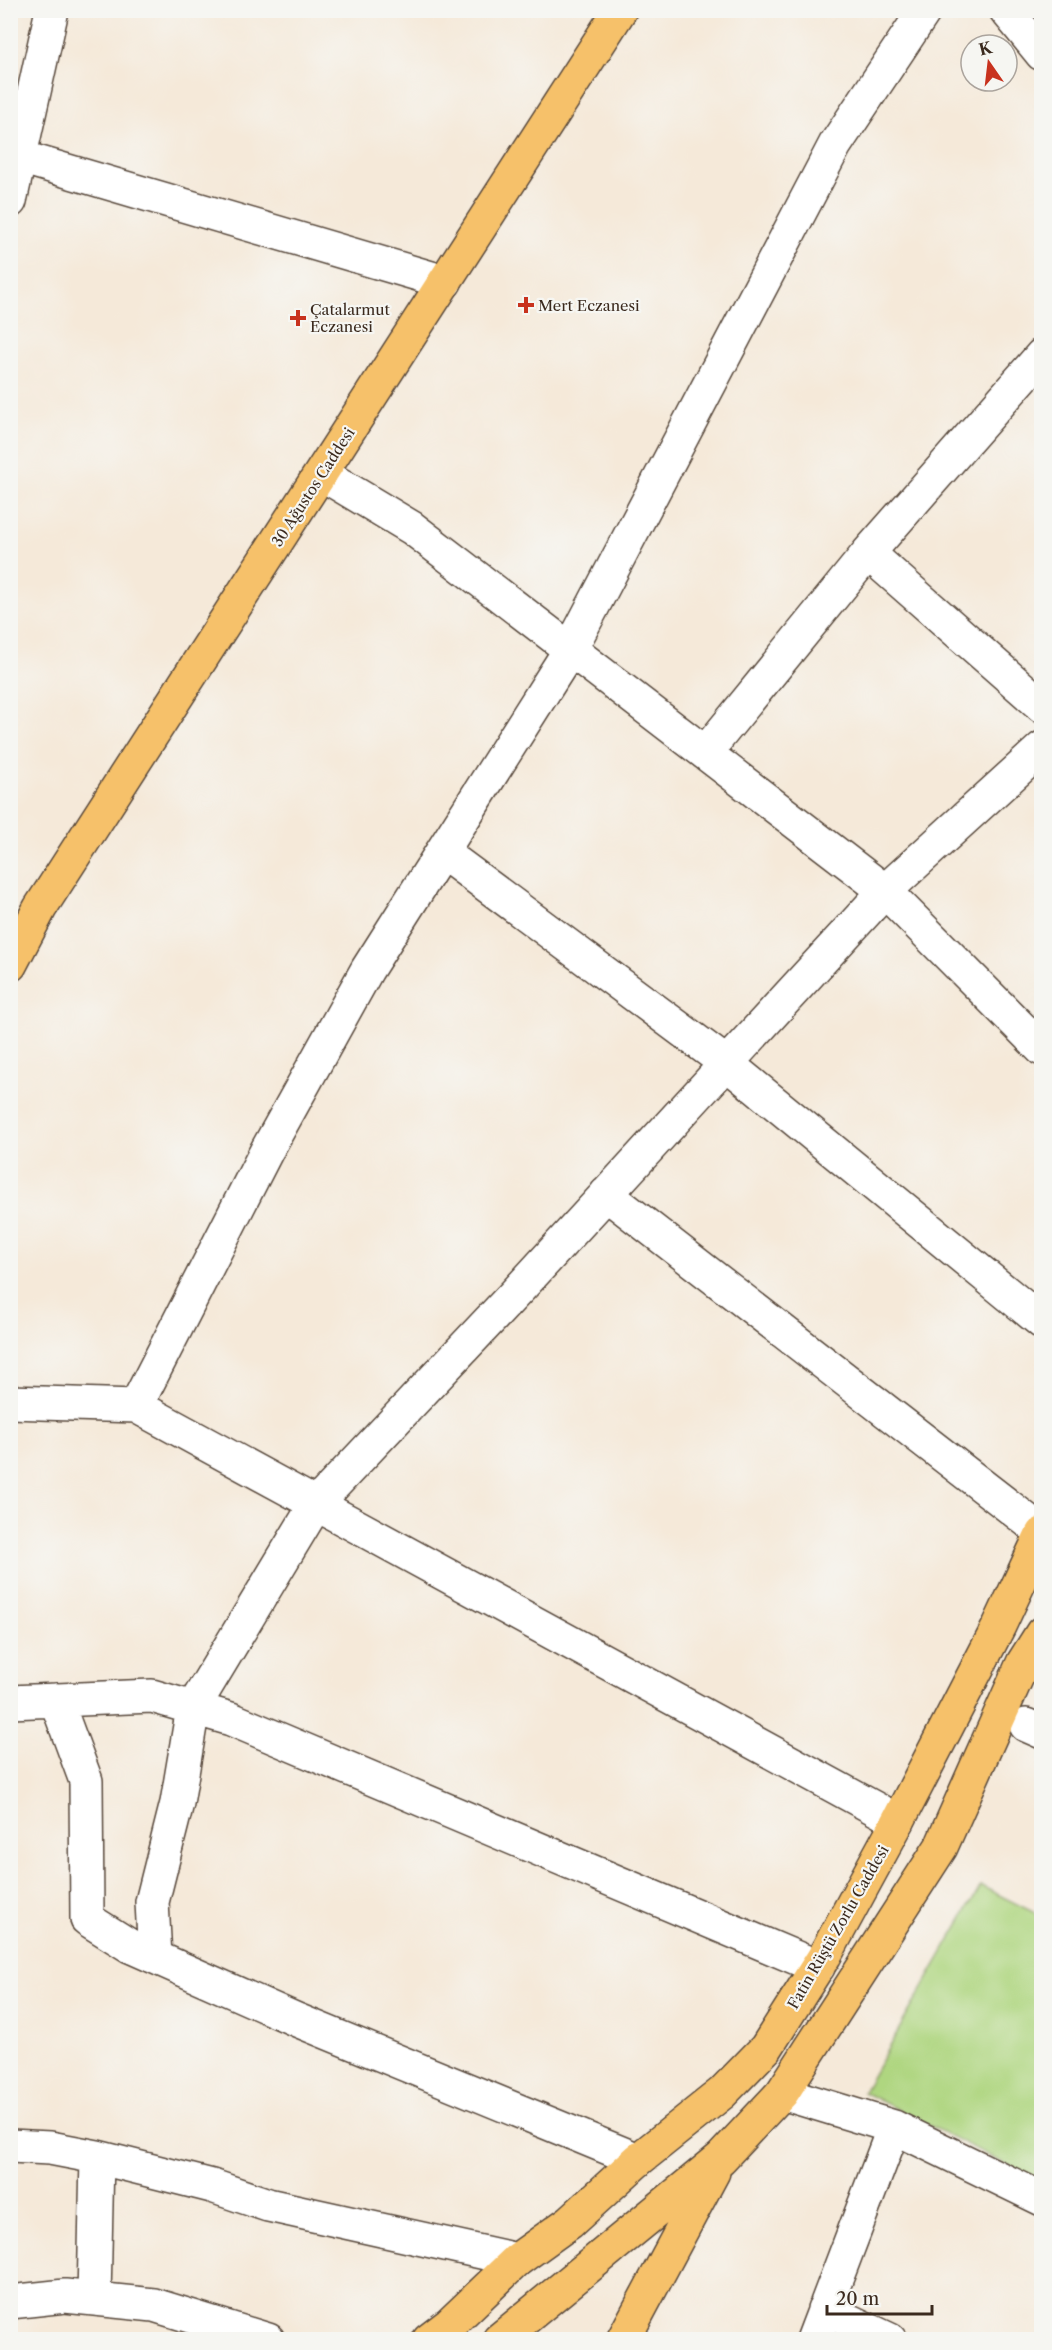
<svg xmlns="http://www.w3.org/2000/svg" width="1052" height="2350" font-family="'Libre Caslon Text',serif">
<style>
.green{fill:#afd680;stroke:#75804f;stroke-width:1.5}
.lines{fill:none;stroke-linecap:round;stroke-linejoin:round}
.minor-casing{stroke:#57473a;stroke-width:36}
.major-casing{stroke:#57473a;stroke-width:36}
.minor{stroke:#fff;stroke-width:33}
.major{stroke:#f6c16b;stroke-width:33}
.poi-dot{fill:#c8321e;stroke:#f6f6f2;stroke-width:2}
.labels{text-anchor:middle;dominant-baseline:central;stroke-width:4.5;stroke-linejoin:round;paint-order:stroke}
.poi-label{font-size:15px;fill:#3b2a1e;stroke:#f6f6f2;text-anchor:start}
.street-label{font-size:15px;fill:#3b2a1e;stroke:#f6f6f2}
</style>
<rect width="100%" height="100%" fill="#f6f6f2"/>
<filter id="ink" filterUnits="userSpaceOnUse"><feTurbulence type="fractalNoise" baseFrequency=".0167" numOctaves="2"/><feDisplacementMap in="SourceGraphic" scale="12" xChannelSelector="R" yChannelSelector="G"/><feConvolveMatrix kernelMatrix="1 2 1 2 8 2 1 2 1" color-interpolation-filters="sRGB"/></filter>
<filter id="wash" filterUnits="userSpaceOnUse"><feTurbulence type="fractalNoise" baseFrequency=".008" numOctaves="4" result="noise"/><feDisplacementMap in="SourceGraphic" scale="24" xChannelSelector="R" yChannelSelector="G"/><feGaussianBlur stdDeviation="1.35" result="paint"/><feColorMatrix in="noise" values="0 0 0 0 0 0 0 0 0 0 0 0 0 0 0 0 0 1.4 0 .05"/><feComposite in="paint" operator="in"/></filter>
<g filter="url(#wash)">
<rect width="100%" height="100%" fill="#f5e9d9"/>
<path class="green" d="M981 1886 1041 1916V2182L863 2092Z"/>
</g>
<g filter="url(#ink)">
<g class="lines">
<g class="minor-casing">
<path id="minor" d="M1006 10 1042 54
M20 157 445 282
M10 201 52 10
M322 474 412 528 885 891 1042 748
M868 553 1042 355
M705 753 868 553 1042 706
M442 852 726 1063 1042 1322
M606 1194 1042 1532
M10 1402 136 1406 316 1504 521 1287 885 891 1042 1049
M136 1406 267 1150 367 970 570 650 835 145 925 10
M56 1700 86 1781 87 1919 130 1946 297 2020 638 2160
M10 1702 152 1696 231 1719 818 1967
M1026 1725 1042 1732
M155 1957 152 1902 177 1803 193 1708 316 1504 898 1821
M782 2093 894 2127 1042 2199
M10 2146 50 2148 97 2157 212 2186 268 2205 517 2260
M94 2299 97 2157
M10 2302 65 2296 154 2305 268 2340
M824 2309 890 2340
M813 2340 894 2127"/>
</g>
<g class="major-casing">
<path id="major" d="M10 965 40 908 620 10
M429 2340 450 2324 517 2260 570 2222 638 2160 722 2093 766 2048 825 1955 898 1821 999 1626 1042 1534
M499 2340 721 2158 782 2093 941 1847 1023 1663 1042 1633
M623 2340 713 2172"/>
</g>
<use href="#minor" class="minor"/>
<use href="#major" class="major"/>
</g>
</g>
<g class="poi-dot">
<path d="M523 296h6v6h6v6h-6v6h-6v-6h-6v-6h6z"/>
<path d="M295 309h6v6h6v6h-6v6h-6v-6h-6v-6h6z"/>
</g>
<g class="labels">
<g class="poi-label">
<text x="538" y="305">Mert Eczanesi</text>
<text x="310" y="309">Çatalarmut<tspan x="310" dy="17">Eczanesi</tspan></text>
</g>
<g class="street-label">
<text transform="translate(313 487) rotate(-57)">30 Ağustos Caddesi</text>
<text transform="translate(838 1927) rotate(-60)">Fatin Rüştü Zorlu Caddesi</text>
</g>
</g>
<rect width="1052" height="2350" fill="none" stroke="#f6f6f2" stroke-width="36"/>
<g transform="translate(989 63) rotate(346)"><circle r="28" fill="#f6f6f2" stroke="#aba49d" stroke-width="1.5"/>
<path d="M0-4.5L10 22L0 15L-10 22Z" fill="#c8321e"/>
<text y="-9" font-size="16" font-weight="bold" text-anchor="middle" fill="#3b2a1e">K</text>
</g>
<path d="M827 2305v9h105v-9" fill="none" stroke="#3b2a1e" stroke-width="3"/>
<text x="836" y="2305" font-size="18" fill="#3b2a1e" stroke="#f6f6f2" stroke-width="4.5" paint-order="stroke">20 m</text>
</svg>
